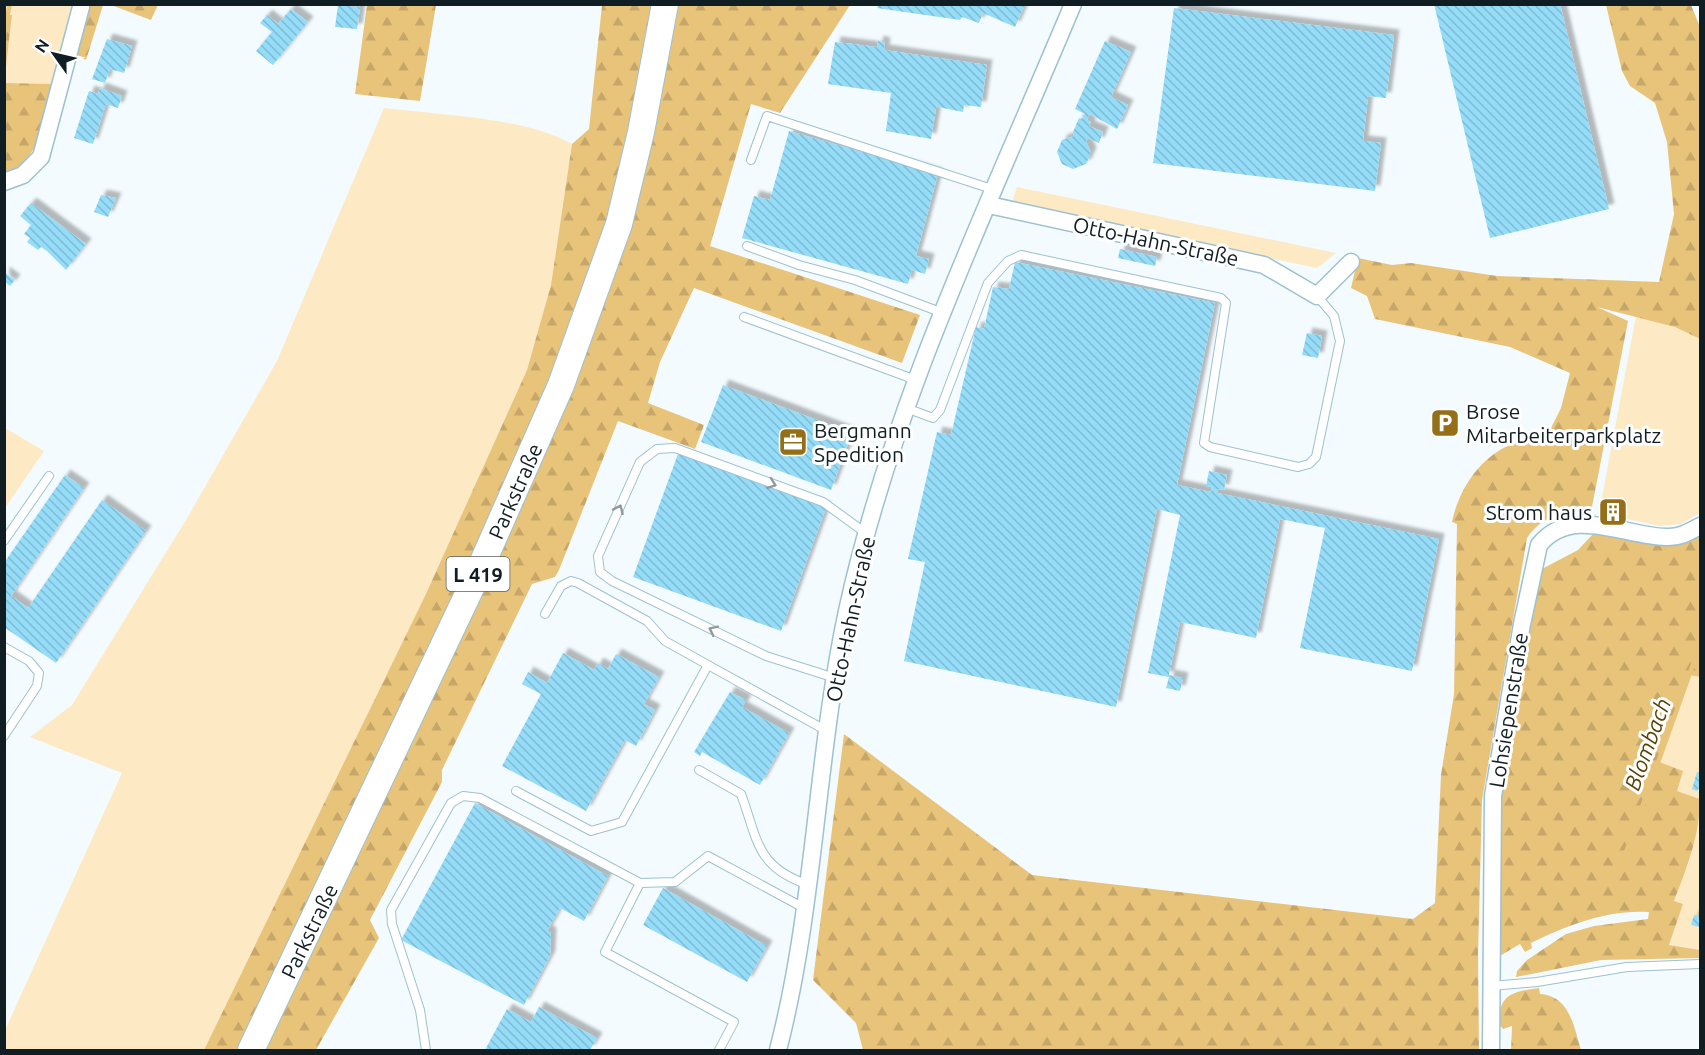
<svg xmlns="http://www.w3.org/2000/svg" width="1705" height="1055" font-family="Ubuntu,sans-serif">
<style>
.green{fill:#fde9c3}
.forest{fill:url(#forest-firs)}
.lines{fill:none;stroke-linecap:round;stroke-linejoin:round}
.stream{stroke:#e8c37a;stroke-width:4.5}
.building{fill:url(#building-back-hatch);filter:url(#shadow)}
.lane-casing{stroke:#9dc1d1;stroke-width:10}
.street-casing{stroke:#9dc1d1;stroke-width:19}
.primary-casing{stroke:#9dc1d1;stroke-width:28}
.lane{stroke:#fff;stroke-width:8}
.street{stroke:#fff;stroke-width:16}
.primary{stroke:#fff;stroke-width:26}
.oneway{stroke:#939a9c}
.labels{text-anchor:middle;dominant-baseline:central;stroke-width:6;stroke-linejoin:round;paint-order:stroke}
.shield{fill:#fff;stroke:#586266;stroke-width:1.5}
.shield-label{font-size:20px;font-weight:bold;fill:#101e24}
.street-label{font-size:21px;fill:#101e24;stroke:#fff}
.poi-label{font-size:21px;fill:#101e24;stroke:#fff;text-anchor:start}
.water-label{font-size:22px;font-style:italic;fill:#5a4204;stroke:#fff}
</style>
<defs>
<pattern id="forest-firs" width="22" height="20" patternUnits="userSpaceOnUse" patternTransform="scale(1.5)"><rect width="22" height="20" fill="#e8c37a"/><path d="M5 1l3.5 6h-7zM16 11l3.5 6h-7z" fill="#c6a769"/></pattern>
<pattern id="building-back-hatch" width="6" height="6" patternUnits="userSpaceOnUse" patternTransform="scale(1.5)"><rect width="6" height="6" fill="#95dcf8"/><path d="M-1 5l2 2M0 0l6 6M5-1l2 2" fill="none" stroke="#7fbcd4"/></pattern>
<filter id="shadow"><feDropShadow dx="5.5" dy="-5.5" stdDeviation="1.5" flood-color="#0004"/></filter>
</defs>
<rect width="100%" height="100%" fill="#f4fbfe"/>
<path class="green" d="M5 5H74L54 84 4 83 12 15H5Z
M384 108C437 115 526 117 572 144L551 285 527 370 425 596 204 1050H5V1030L122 773 30 737 72 705 186 520 277 361Z
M1017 187 1336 253 1317 268 1019 206 1013 199Z
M1636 316 1675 327 1700 339V513L1681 524 1660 526 1599 513Z
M5 428 44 451 5 508Z
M1689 674 1700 677V799L1677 791 1658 762Z
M1700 815V950L1669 945 1683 904 1674 901 1689 862Z"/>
<path class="forest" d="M88 5H103L86 60 75 54Z
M111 5 158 4V5L151 20Z
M367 5H436L420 101 355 94Z
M602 5H850L780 113 751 104 710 246 920 315 902 363 694 288 660 362 648 403 704 425 695 449 618 421 559 570 555 577 532 584 442 770V782L370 920 379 938 316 1050H204L425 596 527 370 551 285 572 144 589 129Z
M1606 5H1691L1700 27V339L1675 327 1597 307 1628 321 1591 512C1563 511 1543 515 1527 538L1482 800 1478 954 1479 1050H863L856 1023 813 980 844 734 1032 875 1413 919 1435 903 1441 775 1454 694 1457 524 1452 522C1459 488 1482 453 1518 442 1526 439 1537 439 1546 438L1561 408 1570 373 1510 347 1375 319 1367 296 1351 288 1358 258 1392 265 1411 263 1497 276 1659 282 1674 214 1667 142 1655 103 1630 86 1622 71Z
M5 15H12L5 75 4 15Z
M5 83 54 84C45 116 41 162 5 173Z
M1593 534 1676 545 1700 537V677L1689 675 1659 762 1683 771 1677 791 1700 799C1700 834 1687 868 1674 901L1683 904 1669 945 1700 950V958L1601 960 1516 977 1517 971 1527 960 1566 934 1594 926 1648 919 1649 912C1609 909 1567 925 1531 943L1532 948 1525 952 1520 944 1498 957 1500 791 1540 570 1578 550Z
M1539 988 1540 994C1570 996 1574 1027 1581 1050H1511L1512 1026 1503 1029 1498 1023C1500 994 1512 992 1539 988Z"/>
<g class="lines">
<path class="stream" d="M4 29 10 4
M1625 855 1700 645"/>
</g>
<path class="building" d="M879 4H1025L1015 27 983 13 979 23 962 17 960 20 877 8Z
M1434 4H1560L1609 209 1490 238Z
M338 5 360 7 357 29 335 27Z
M1174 8 1394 35 1386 98 1368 96 1363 141 1381 143 1375 191 1153 163Z
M291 9 308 22 273 65 256 51 272 32 260 23 267 15 278 24Z
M107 39 132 46 124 73 110 69 105 83 92 79Z
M878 41 885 43 884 50 987 65 981 107 964 105 963 112 938 107 937 102 931 139 886 131 891 93 828 84 835 42 877 47Z
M1105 41 1131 52 1111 97 1128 105 1117 129 1090 114 1087 120 1091 122 1089 126 1103 132 1099 143 1088 138 1086 141 1091 153 1086 164 1073 169 1062 164 1057 152 1062 140 1074 136 1073 132 1079 118 1082 119 1085 114 1075 109Z
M100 88 122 96 118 108 106 104 93 144 74 138 89 91 98 94Z
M789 131 938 174 916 256 929 259 925 274 912 270 908 284 742 238 754 196 770 200Z
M101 195 116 198 108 217 94 212Z
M31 203 86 244 66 270 47 251 41 247 38 250 27 242 30 238 24 234 31 225 20 216Z
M1120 249 1157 257 1155 266 1118 258Z
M1015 262 1215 303 1177 485 1211 492 1212 487 1206 486 1209 471 1227 475 1224 490 1218 489 1217 493 1439 539 1412 671 1300 648 1325 528 1280 519 1256 638 1180 622 1169 675 1183 678 1180 691 1166 688 1169 677 1148 673 1180 515 1157 509 1116 707 904 661 925 562 908 559 937 432 951 435 976 327 984 329 993 287 1009 289Z
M4 272 15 280 10 286 4 281Z
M1307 333 1322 336 1318 358 1302 355Z
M723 385 852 433 831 490 701 442Z
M678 454 826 508 781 631 633 577Z
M65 475 84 488 11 596 28 608 102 500 146 531 56 663 4 627V563Z
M1606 507 1621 510 1619 517 1605 515Z
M563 653 594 670 598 663 608 669 616 654 659 677 644 704 655 710 636 746 625 740 586 811 502 766 541 694 522 684 528 672 547 683Z
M730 692 746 700 742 707 789 733 760 785 702 752 700 756 694 752Z
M1697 772 1700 773V787L1697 791 1692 789Z
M475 803 608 876 584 921 560 908 547 931 551 933 550 956 524 1005 401 940Z
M663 888 767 946 747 982 643 925Z
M1694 915 1700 916 1699 927 1691 925Z
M539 1007 597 1038 590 1050H485L507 1009 531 1022Z"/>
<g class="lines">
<g class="lane-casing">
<path id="lane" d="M751 160 767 116 995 190
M747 246 799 265 855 280 943 313
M744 317 916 380
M906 408 933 418 940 410 988 283 1008 261 1021 255 1221 298 1226 303 1204 443 1210 447 1298 467 1309 464 1316 457 1340 341 1334 316 1317 296
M4 541 49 476
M545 614 561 586 571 581 578 583 647 621 665 641 708 665
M4 647 29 661 39 673 37 686 4 736
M835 678 766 656 612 581 600 572 598 556 640 462 657 449 675 448 823 502 867 534
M699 770 741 794C758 840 756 866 806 884
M516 791 591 831 622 822 708 665 827 731
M1491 986 1537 982 1627 967 1700 964
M426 1050 420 1010 392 924 391 910 451 803 463 796 480 798 640 883
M719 1050 734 1022 605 952 640 883 675 882 708 856 804 908"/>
</g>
<g class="street-casing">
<path id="street" d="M4 182 23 175 41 157 81 7
M989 205 1264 265 1317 296 1351 262
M778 1050C815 908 816 756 847 611 893 400 990 203 1073 4
M1491 1050 1493 796 1522 624 1539 545C1571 505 1624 536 1666 537 1679 538 1689 532 1700 526"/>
</g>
<g class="primary-casing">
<path id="primary" d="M251 1050 478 573 561 385 619 224 641 132 665 4"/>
</g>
<use href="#lane" class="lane"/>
<use href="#street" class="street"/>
<use href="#primary" class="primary"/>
</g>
<defs><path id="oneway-chevron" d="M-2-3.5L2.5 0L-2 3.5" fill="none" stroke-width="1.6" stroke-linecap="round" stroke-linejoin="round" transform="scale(1.5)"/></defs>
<g class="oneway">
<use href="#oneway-chevron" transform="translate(772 484) rotate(20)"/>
<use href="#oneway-chevron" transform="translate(619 509) rotate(-66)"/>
<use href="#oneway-chevron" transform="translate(713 630) rotate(-154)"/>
</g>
<defs>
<g id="parking-square" transform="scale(1.5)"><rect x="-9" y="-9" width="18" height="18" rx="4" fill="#946f17" stroke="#fff"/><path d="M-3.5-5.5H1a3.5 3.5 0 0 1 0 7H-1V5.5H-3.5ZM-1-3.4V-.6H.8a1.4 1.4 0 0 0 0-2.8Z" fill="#fff"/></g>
<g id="office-square" transform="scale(1.5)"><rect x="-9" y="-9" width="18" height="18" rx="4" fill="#946f17" stroke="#fff"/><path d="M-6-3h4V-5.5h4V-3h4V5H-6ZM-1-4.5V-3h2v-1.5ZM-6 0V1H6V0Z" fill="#fff"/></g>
<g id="building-square" transform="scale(1.5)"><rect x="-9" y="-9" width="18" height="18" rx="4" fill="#946f17" stroke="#fff"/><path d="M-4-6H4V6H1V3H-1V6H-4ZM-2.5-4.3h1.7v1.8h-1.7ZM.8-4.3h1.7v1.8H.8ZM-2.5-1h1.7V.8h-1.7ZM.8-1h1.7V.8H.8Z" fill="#fff"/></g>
</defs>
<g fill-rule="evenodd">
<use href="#parking-square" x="1445" y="423"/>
<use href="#office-square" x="793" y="442"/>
<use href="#building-square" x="1613" y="512"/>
</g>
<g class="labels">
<rect class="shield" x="446.5" y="557" width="63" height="34" rx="4.5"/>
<g class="shield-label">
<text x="478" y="574">L 419</text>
</g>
<g class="street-label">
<text transform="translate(1156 241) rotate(12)">Otto-Hahn-Straße</text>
<text transform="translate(515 491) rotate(-66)">Parkstraße</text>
<text transform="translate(850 619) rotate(-78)">Otto-Hahn-Straße</text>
<text transform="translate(1508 710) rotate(-81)">Lohsiepenstraße</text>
<text transform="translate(309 931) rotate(-64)">Parkstraße</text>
</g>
<g class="poi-label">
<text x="1466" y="411">Brose<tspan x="1466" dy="24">Mitarbeiterparkplatz</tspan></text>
<text x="814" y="430">Bergmann<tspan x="814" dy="24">Spedition</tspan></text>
<text x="1592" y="512" text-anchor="end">Strom haus</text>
</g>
<g class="water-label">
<text transform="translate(1647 744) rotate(-70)">Blombach</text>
</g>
</g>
<rect width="1705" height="1055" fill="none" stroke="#101e24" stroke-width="12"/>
<g transform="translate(54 54) rotate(304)" stroke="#ffffff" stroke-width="4.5" paint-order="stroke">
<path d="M0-4.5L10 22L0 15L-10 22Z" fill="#101e24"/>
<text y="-9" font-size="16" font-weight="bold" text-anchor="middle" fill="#101e24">N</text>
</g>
</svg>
